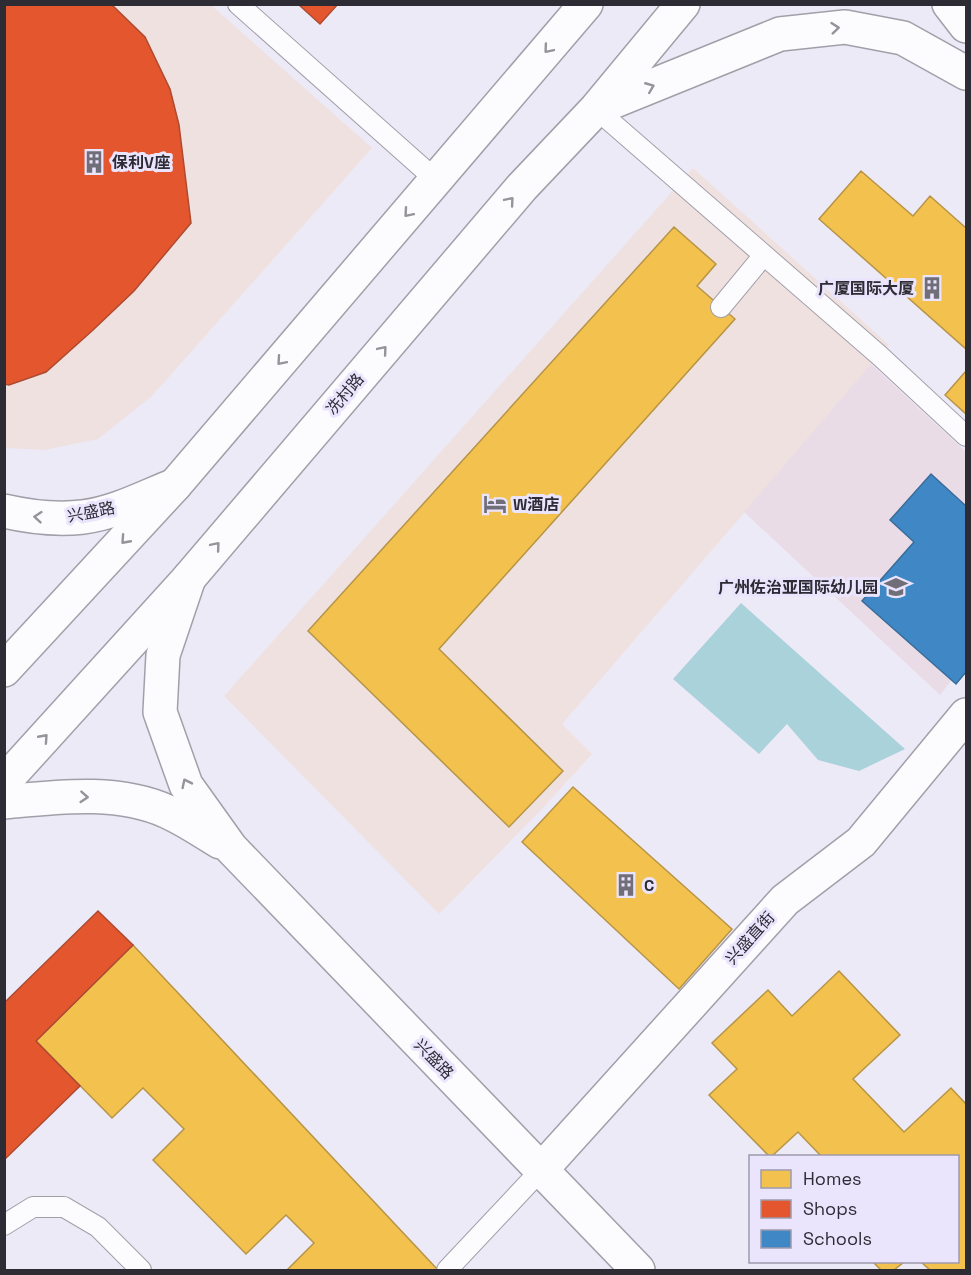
<svg xmlns="http://www.w3.org/2000/svg" width="971" height="1275" font-family="'Space Grotesk','Noto Sans SC',sans-serif">
<style>
.commercial{fill:#efe1e0}
.education{fill:#eadce7}
.water{fill:#aad2db}
.homes{fill:#f2c14e;stroke:#b79446;stroke-width:1.5}
.shops{fill:#e4572e;stroke:#ad4a30;stroke-width:1.5}
.schools{fill:#3f88c5;stroke:#3a6c9a;stroke-width:1.5}
.lines{fill:none;stroke-linecap:round;stroke-linejoin:round}
.service-casing{stroke:#a29fa9;stroke-width:22}
.minor-casing{stroke:#a29fa9;stroke-width:36}
.tertiary-casing{stroke:#a29fa9;stroke-width:36}
.secondary-casing{stroke:#a29fa9;stroke-width:36}
.service{stroke:#fcfcfe;stroke-width:20}
.minor{stroke:#fcfcfe;stroke-width:33}
.tertiary{stroke:#fcfcfe;stroke-width:33}
.secondary{stroke:#fcfcfe;stroke-width:33}
.oneway{stroke:#949499}
.labels{text-anchor:middle;dominant-baseline:central;stroke-width:6;stroke-linejoin:round;paint-order:stroke}
.poi-label{font-size:16px;font-weight:bold;fill:#2d2b34;stroke:#eae4fd;text-anchor:start}
.street-label{font-size:16px;fill:#2d2b34;stroke:#eae4fd}
</style>
<rect width="100%" height="100%" fill="#edeaf7"/>
<path class="commercial" d="M4 5H211L372 148 152 396 98 439 45 450 5 448Z
M693 168 889 345 562 724 592 754 544 807 439 914 224 696Z"/>
<path class="education" d="M871 364 966 452V662L940 695 744 512Z"/>
<path class="water" d="M741 603 905 749 859 771 818 760 787 724 759 754 673 679Z"/>
<path class="homes" d="M861 171 913 216 930 196 966 228V349L819 219Z
M674 227 716 264 697 286 735 319 439 649 563 771 509 827 308 631Z
M966 371V414L945 395Z
M573 787 732 929 679 989 522 842Z
M133 945 438 1270H287L314 1243 286 1215 246 1254 153 1160 184 1129 143 1088 112 1118 36 1041Z
M839 971 900 1035 853 1079 904 1132 951 1088 966 1104V1270H930L921 1262H958V1156H821L798 1132 772 1156H769L709 1095 737 1069 712 1043 768 990 792 1016Z
M873 1262H904L894 1270H881Z"/>
<path class="shops" d="M4 4H111L145 37 170 89 179 125 191 223 134 291 93 330 46 372 9 385 4 384Z
M298 4H338L320 24Z
M98 911 133 945 36 1041 80 1086 4 1160V1003Z"/>
<path class="schools" d="M931 474 966 506V672L956 684 862 601 914 542 890 520Z"/>
<g class="lines">
<g class="service-casing">
<path id="service" d="M238 4 436 180
M596 109 880 356 966 436
M721 307 764 255
M4 1225 33 1207H64L98 1227 141 1270
M447 1270 541 1170"/>
</g>
<g class="minor-casing">
<path id="minor" d="M541 1170 785 900 861 842 966 715"/>
</g>
<g class="tertiary-casing">
<path id="tertiary" d="M4 511C30 517 57 520 83 517 115 513 145 497 175 485
M189 578 163 655 160 712 186 785 231 848 638 1270
M4 802C58 797 118 789 168 812 186 820 203 832 220 842"/>
</g>
<g class="secondary-casing">
<path id="secondary" d="M949 4 966 26
M600 107 780 34 845 27 903 38 966 73
M4 670 175 485 586 4
M4 782 189 578 522 187 596 109 683 4"/>
</g>
<use href="#service" class="service"/>
<use href="#minor" class="minor"/>
<use href="#tertiary" class="tertiary"/>
<use href="#secondary" class="secondary"/>
</g>
<defs><path id="oneway-chevron" d="M-2-3.5L2.5 0L-2 3.5" fill="none" stroke-width="1.6" stroke-linecap="round" stroke-linejoin="round" transform="scale(1.5)"/></defs>
<g class="oneway">
<use href="#oneway-chevron" transform="translate(835 28) rotate(-6)"/>
<use href="#oneway-chevron" transform="translate(548 49) rotate(130)"/>
<use href="#oneway-chevron" transform="translate(650 87) rotate(-22)"/>
<use href="#oneway-chevron" transform="translate(510 201) rotate(-50)"/>
<use href="#oneway-chevron" transform="translate(408 213) rotate(131)"/>
<use href="#oneway-chevron" transform="translate(383 350) rotate(-50)"/>
<use href="#oneway-chevron" transform="translate(281 361) rotate(131)"/>
<use href="#oneway-chevron" transform="translate(38 517) rotate(-175)"/>
<use href="#oneway-chevron" transform="translate(125 540) rotate(132)"/>
<use href="#oneway-chevron" transform="translate(216 546) rotate(-50)"/>
<use href="#oneway-chevron" transform="translate(44 738) rotate(-48)"/>
<use href="#oneway-chevron" transform="translate(186 783) rotate(-116)"/>
<use href="#oneway-chevron" transform="translate(84 797) rotate(4)"/>
</g>
<defs>
<g id="building-bare" transform="scale(1.8)"><path d="M-4-6H4V6H1V3H-1V6H-4ZM-2.5-4.3h1.7v1.8h-1.7ZM.8-4.3h1.7v1.8H.8ZM-2.5-1h1.7V.8h-1.7ZM.8-1h1.7V.8H.8Z" fill="#706e78" stroke="#eae4fd" stroke-width="2.5" paint-order="stroke"/></g>
<g id="hotel-bare" transform="scale(1.8)"><path d="M-6-4.5h1.5V1H6V5H4.5V3h-9V5H-6ZM-4 0a1.8 1.8 0 1 1 3.6 0ZM.5 0V-2.5h3Q6-2.5 6 0Z" fill="#706e78" stroke="#eae4fd" stroke-width="2.5" paint-order="stroke"/></g>
<g id="school-bare" transform="scale(1.8)"><path d="M0-5L7-2L0 1L-7-2ZM-4 1L0 2.5L4 1V4Q0 6-4 4Z" fill="#706e78" stroke="#eae4fd" stroke-width="2.5" paint-order="stroke"/></g>
</defs>
<g fill-rule="evenodd">
<use href="#building-bare" x="94" y="162"/>
<use href="#building-bare" x="932" y="288"/>
<use href="#hotel-bare" x="495" y="504"/>
<use href="#school-bare" x="896" y="587"/>
<use href="#building-bare" x="626" y="885"/>
</g>
<g class="labels">
<g class="poi-label">
<text x="112" y="162">保利V座</text>
<text x="914" y="288" text-anchor="end">广厦国际大厦</text>
<text x="513" y="504">W酒店</text>
<text x="878" y="587" text-anchor="end">广州佐治亚国际幼儿园</text>
<text x="644" y="885">C</text>
</g>
<g class="street-label">
<text transform="translate(345 394) rotate(-50)">冼村路</text>
<text transform="translate(91 512) rotate(-11)">兴盛路</text>
<text transform="translate(750 938) rotate(-48)">兴盛直街</text>
<text transform="translate(434 1059) rotate(46)">兴盛路</text>
</g>
</g>
<rect width="971" height="1275" fill="none" stroke="#2d2b34" stroke-width="12"/>
<rect x="749" y="1155" width="210" height="108" fill="#eae4fd" stroke="#9e9aad" stroke-width="1.5"/>
<rect x="761" y="1170" width="30" height="18" fill="#f2c14e" stroke="#9e9aad" stroke-width="1.5"/>
<text x="803" y="1185" font-size="18" fill="#2d2b34">Homes</text>
<rect x="761" y="1200" width="30" height="18" fill="#e4572e" stroke="#9e9aad" stroke-width="1.5"/>
<text x="803" y="1215" font-size="18" fill="#2d2b34">Shops</text>
<rect x="761" y="1230" width="30" height="18" fill="#3f88c5" stroke="#9e9aad" stroke-width="1.5"/>
<text x="803" y="1245" font-size="18" fill="#2d2b34">Schools</text>
</svg>
